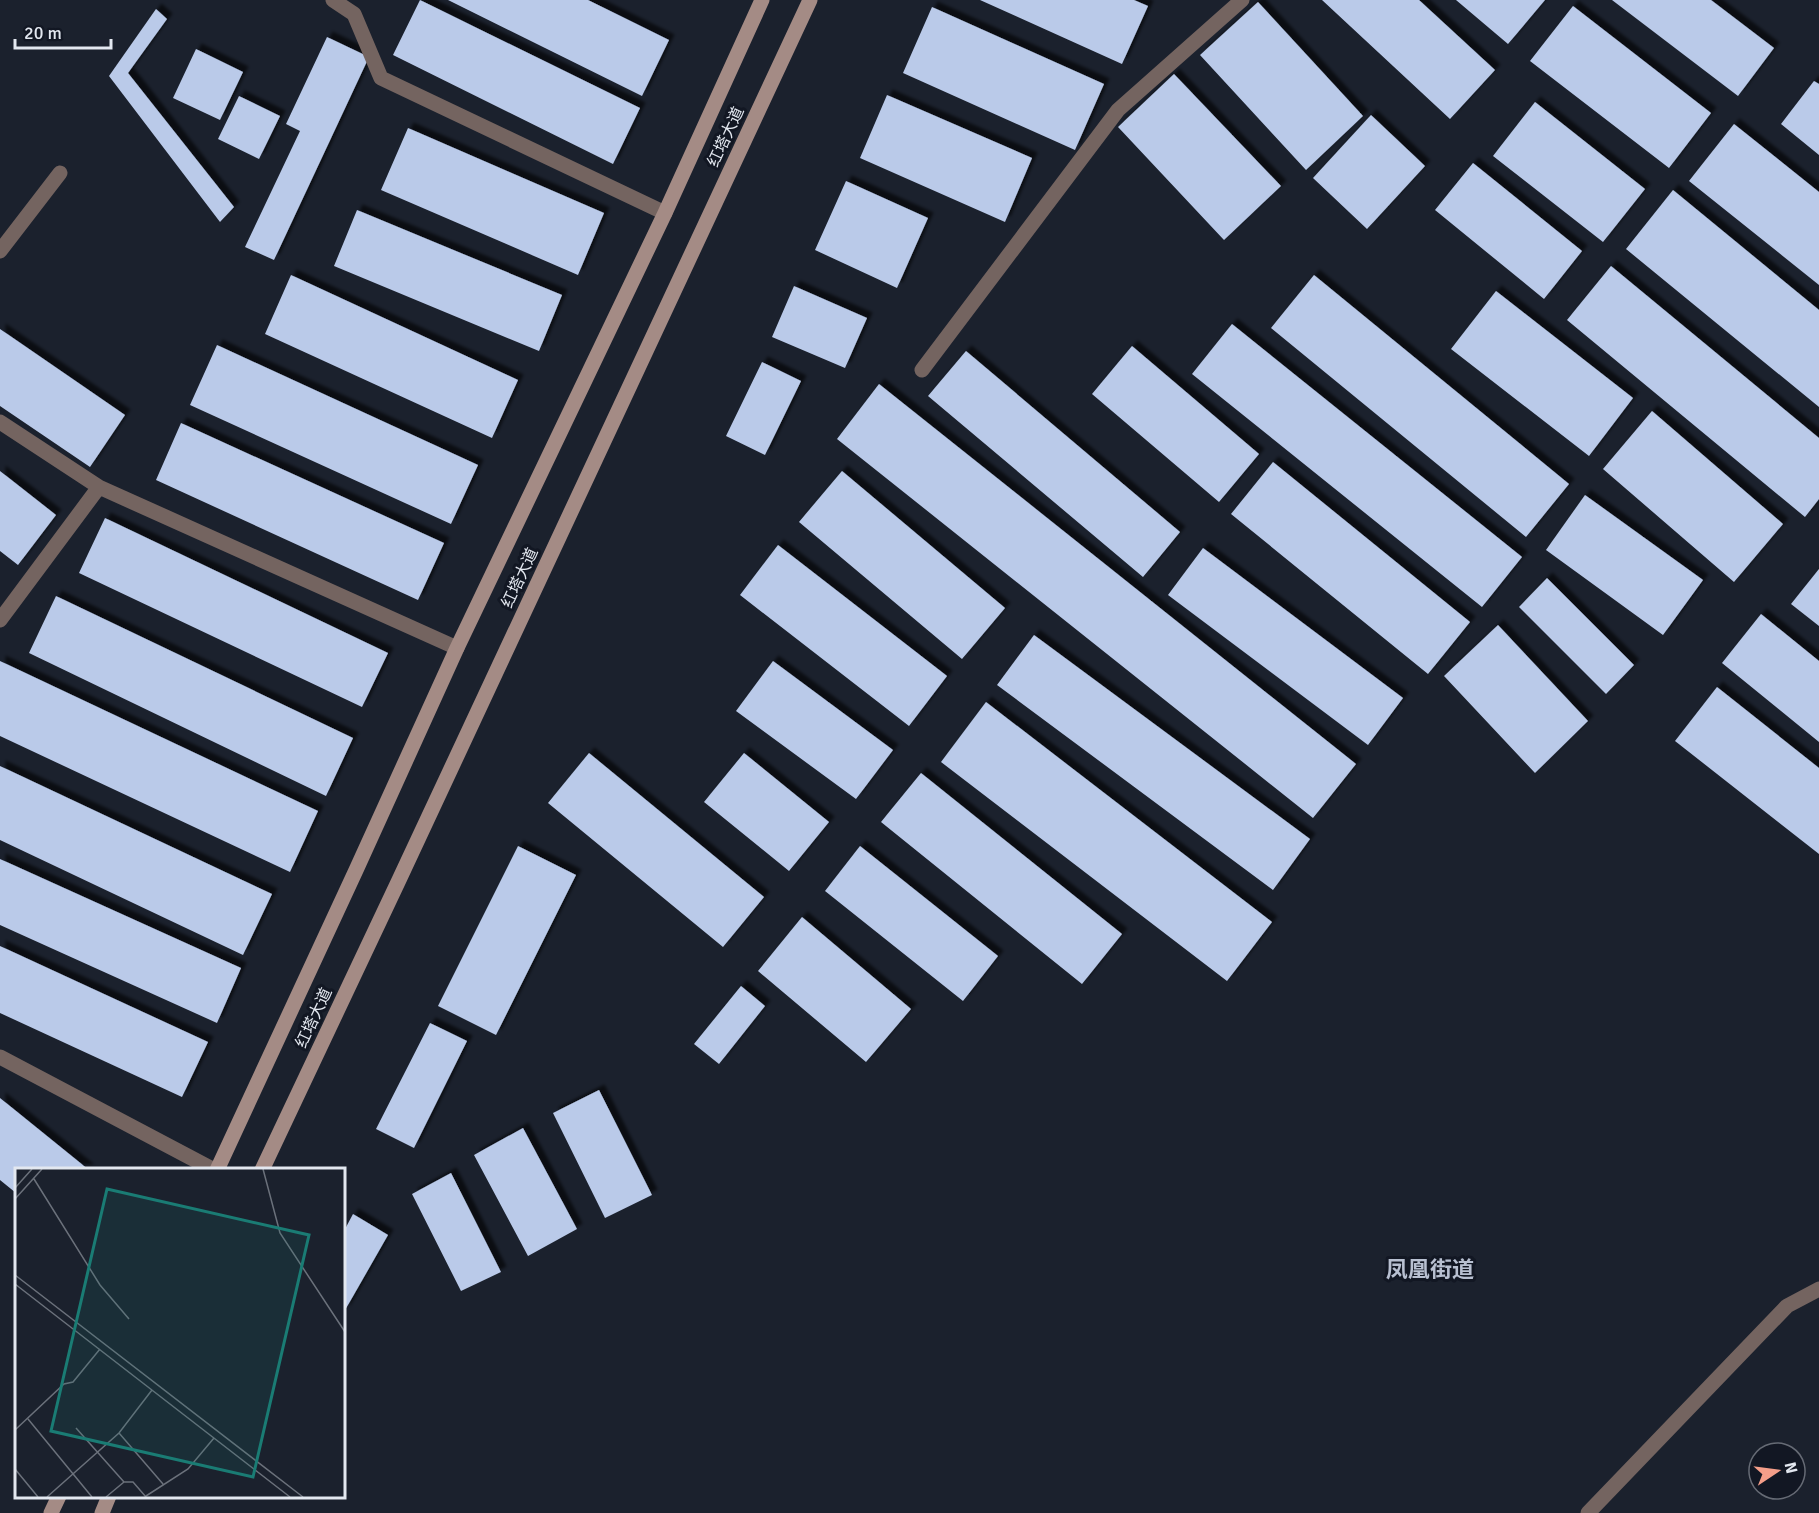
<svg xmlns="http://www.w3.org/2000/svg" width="1819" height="1513" font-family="Signika,'Noto Sans SC',sans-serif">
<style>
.building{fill:#bacae9;filter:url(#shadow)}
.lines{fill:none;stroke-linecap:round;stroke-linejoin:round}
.minor{stroke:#746460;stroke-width:15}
.secondary{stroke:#a48b85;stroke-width:15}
.labels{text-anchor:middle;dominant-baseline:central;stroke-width:6;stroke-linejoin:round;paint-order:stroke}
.street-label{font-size:16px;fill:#e3e8f0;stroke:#121723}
.district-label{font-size:22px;font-weight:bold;fill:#b8c0d1;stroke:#121723}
.inset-road{fill:none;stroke:#6b717b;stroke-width:1.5}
.view{fill:#1a7c74;fill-opacity:0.15;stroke:#1a7c74;stroke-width:3}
.inset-edge{fill:none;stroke:#e3e8f0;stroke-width:3}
</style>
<defs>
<filter id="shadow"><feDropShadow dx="5.5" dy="-5.5" stdDeviation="1.5" flood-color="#0009"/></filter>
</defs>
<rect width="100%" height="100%" fill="#1b212d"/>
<path class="building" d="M420 0 640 108 613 164 393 55Z
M448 0H588L669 40 642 96Z
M980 0H1134L1148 6 1122 64Z
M1322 0H1419L1495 70 1450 119Z
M1456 0H1545L1508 44Z
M1612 0H1711L1774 48 1738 96Z
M1258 2 1363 116 1306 170 1200 55Z
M1573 6 1711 113 1669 168 1530 61Z
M932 7 1104 84 1075 150 903 73Z
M156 9 167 19 128 73 234 207 220 222 109 76Z
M327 37 369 57 274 260 245 247 300 131 286 124Z
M196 49 243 72 220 120 173 98Z
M1174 74 1281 186 1224 240 1118 127Z
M1814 81 1819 84V155L1781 124Z
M887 95 1032 158 1005 222 860 158Z
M239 96 280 116 259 159 218 139Z
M1535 102 1645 189 1603 242 1493 156Z
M1371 115 1425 166 1367 229 1313 178Z
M1734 124 1819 192V285L1689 181Z
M408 128 604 213 578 275 381 190Z
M1473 163 1582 251 1544 299 1435 210Z
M846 181 928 218 897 288 815 250Z
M1673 190 1819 310V407L1626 249Z
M357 210 562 295 539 351 334 266Z
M1611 266 1819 438V499L1805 517 1567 320Z
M291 275 518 380 492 438 265 334Z
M1314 275 1569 484 1526 537 1271 328Z
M794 286 867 318 845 368 772 337Z
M1496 291 1633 398 1589 456 1451 349Z
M1232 324 1522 557 1482 607 1192 374Z
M0 329 125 415 90 467 0 406Z
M217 345 478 465 451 524 190 405Z
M1132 346 1259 454 1219 502 1092 394Z
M966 351 1180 532 1143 577 928 396Z
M762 362 801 381 765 455 726 436Z
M879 384 1356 764 1313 818 837 439Z
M1652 411 1783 524 1734 582 1603 469Z
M181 423 444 543 418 600 156 480Z
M1273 462 1470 622 1428 674 1231 514Z
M0 471 56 515 18 565 0 551Z
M842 471 1005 608 962 659 799 522Z
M1585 495 1703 580 1663 635 1546 550Z
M105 518 388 653 362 707 79 573Z
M778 545 947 676 909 726 740 595Z
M1203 548 1403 698 1368 745 1168 595Z
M1819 569V626L1791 604Z
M1547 578 1634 665 1606 694 1519 607Z
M56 596 353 738 326 796 29 653Z
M1761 614 1819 661V742L1722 663Z
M1498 625 1588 721 1535 773 1444 676Z
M1034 635 1310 839 1273 890 997 685Z
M0 661 318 811 290 872 0 736Z
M773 661 893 750 856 799 736 711Z
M1717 687 1819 768V854L1675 741Z
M986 702 1272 922 1227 981 941 762Z
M589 753 764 897 723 947 548 803Z
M744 753 829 822 789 871 704 802Z
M0 766 272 894 243 955 0 840Z
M921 773 1122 934 1082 984 881 822Z
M518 846 576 875 496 1035 438 1006Z
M860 846 998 956 963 1001 825 891Z
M0 859 241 968 217 1023 0 925Z
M802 917 911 1009 866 1062 758 971Z
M0 946 208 1042 182 1097 0 1013Z
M741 986 765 1006 719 1064 694 1044Z
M430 1023 467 1041 414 1148 376 1129Z
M599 1090 652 1195 605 1218 553 1113Z
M0 1098 89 1170H16V1193L0 1180Z
M523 1128 577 1229 528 1256 474 1155Z
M451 1173 501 1272 461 1291 412 1194Z
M353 1214 388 1235 344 1312V1231Z"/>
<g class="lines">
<path class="minor" d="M333 0 354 14 381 78 665 213
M0 251 60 173
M922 370 1118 110 1242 0
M0 422 99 487 457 648
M0 620 99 487
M0 1057 214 1170
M1588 1513 1787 1306 1819 1289"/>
<path class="secondary" d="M217 1170 357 868 457 648 665 213 762 0
M262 1170 399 880 810 0
M51 1513 59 1496
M102 1513 109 1496"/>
</g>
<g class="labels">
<g class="street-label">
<text transform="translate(726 137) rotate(-65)">红塔大道</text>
<text transform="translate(520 578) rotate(-65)">红塔大道</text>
<text transform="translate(314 1018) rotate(-65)">红塔大道</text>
</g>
<g class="district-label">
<text x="1430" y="1269">凤凰街道</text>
</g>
</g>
<g transform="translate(15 1168)">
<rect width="330" height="330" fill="#1b212d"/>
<path class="inset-road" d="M248 1 265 65 330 164M19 11 85 117 114 151M0 20 17 1M0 31 27 1M0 107 288 329M0 116 275 329M13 251 77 329M61 260 109 314H118L131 329M0 262 49 216 58 214 85 181M104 265 148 316M0 301 23 329M131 328 173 301 199 270M32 329 104 265 137 222M91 329 109 314"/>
<path class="view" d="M92 21 294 67 238 309 36 263Z"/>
<rect width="330" height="330" class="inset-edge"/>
</g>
<g transform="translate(1777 1471) rotate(77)"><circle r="28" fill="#121723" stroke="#666b75" stroke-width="1.5"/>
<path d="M0-4.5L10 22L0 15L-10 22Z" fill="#f49e89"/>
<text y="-9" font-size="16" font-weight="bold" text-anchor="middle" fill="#e3e8f0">N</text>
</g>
<path d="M15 39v9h96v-9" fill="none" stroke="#e3e8f0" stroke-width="3"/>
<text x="24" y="39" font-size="18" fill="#e3e8f0" stroke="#121723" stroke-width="4.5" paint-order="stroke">20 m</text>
</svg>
